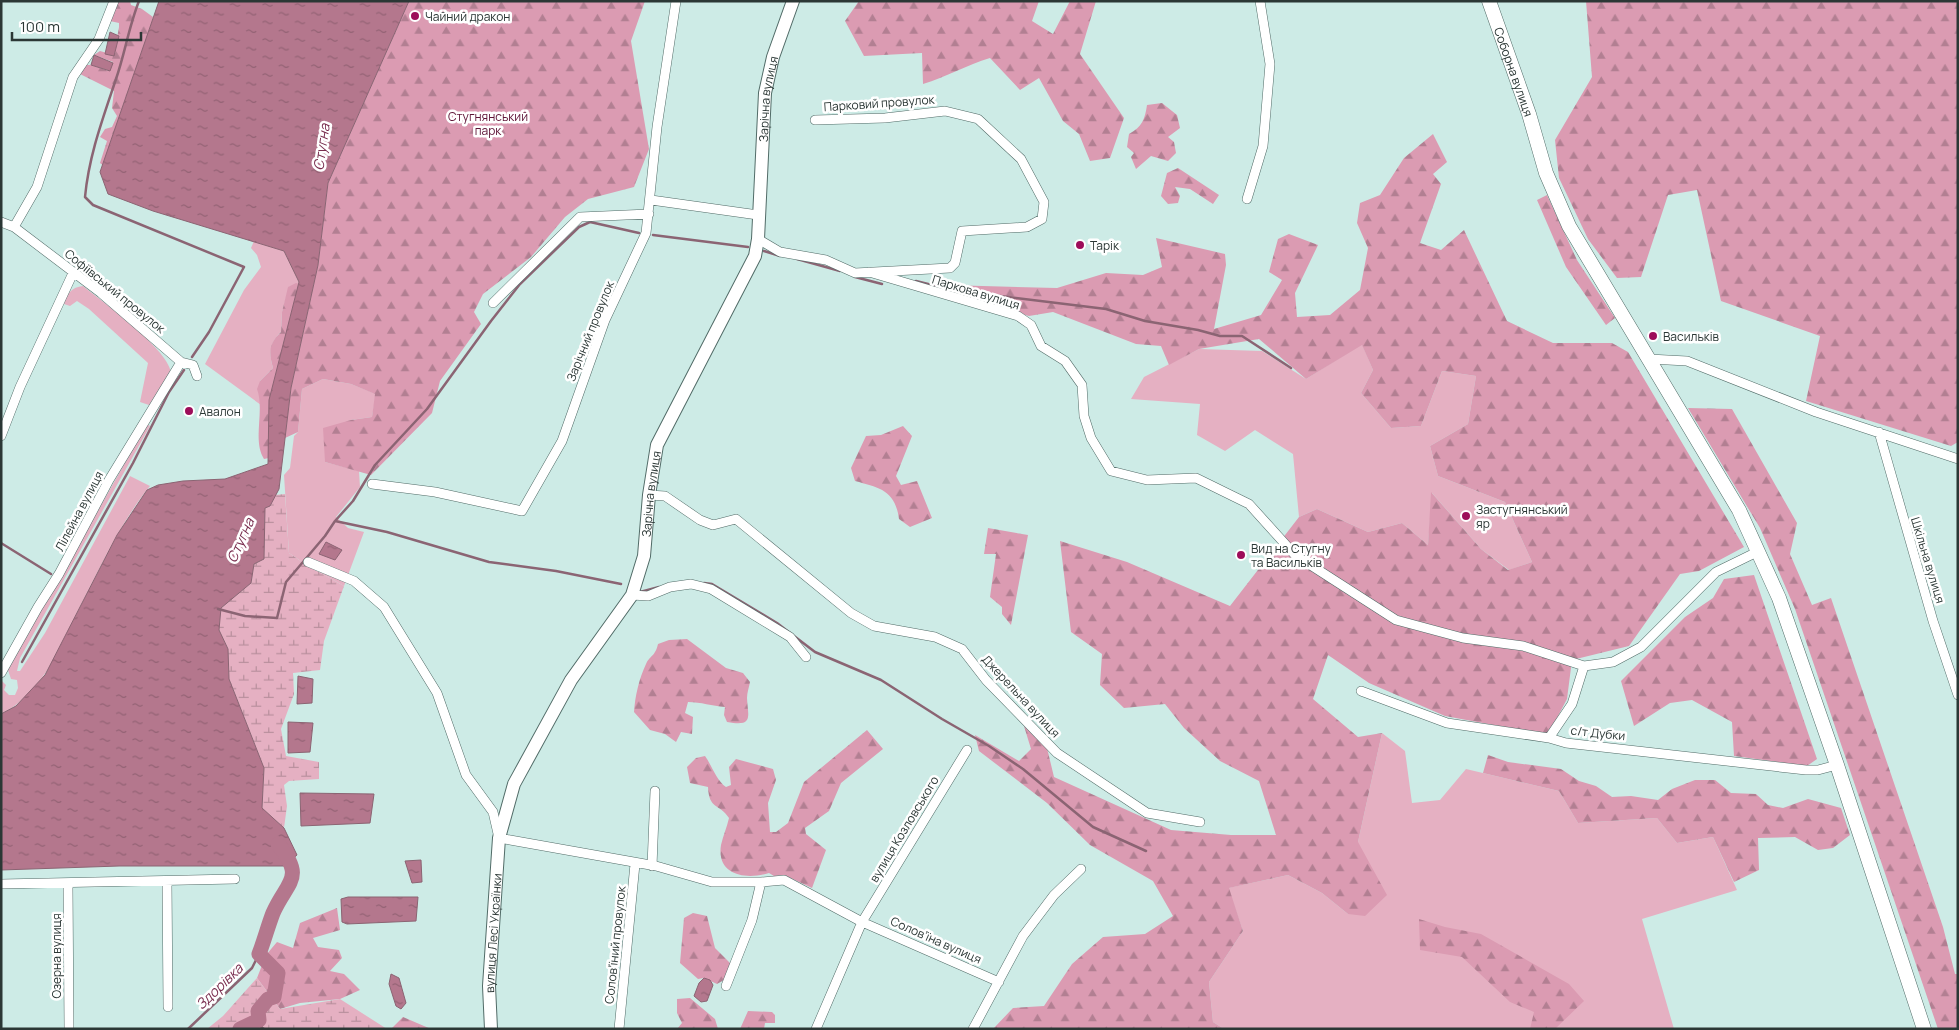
<svg xmlns="http://www.w3.org/2000/svg" width="1959" height="1030" font-family="Manrope,sans-serif">
<style>
.green{fill:#e5b0c2}
.forest{fill:url(#forest-firs)}
.wetland{fill:url(#wetland-marsh)}
.water{fill:url(#water-ripples);stroke:#8b6473}
.lines{fill:none;stroke-linecap:round;stroke-linejoin:round}
.stream{stroke:#8b6473;stroke-width:2.5}
.river{stroke:#b4778d;stroke-width:15}
.street-casing{stroke:#516b67;stroke-width:10}
.secondary-casing{stroke:#516b67;stroke-width:14}
.primary-casing{stroke:#516b67;stroke-width:15}
.street{stroke:#fff;stroke-width:9}
.secondary{stroke:#fff;stroke-width:12}
.primary{stroke:#fff;stroke-width:14}
.poi-dot{fill:#9d0d5a;stroke:#fff;stroke-width:2}
.labels{text-anchor:middle;dominant-baseline:central;stroke-width:5;stroke-linejoin:round;paint-order:stroke}
.poi-label{font-size:12px;fill:#2b3735;stroke:#fff;text-anchor:start}
.street-label{font-size:12px;fill:#2b3735;stroke:#fff}
.park-label{font-size:12px;fill:#5e1437;stroke:#fff}
.water-label{font-size:14px;font-style:italic;fill:#782c4d;stroke:#fff}
</style>
<defs>
<pattern id="forest-firs" width="22" height="20" patternUnits="userSpaceOnUse" patternTransform="scale(1.25)"><rect width="22" height="20" fill="#db9bb2"/><path d="M5 1l3.5 6h-7zM16 11l3.5 6h-7z" fill="#b27f92"/></pattern>
<pattern id="wetland-marsh" width="20" height="14" patternUnits="userSpaceOnUse" patternTransform="scale(1.25)"><rect width="20" height="14" fill="#e5b0c2"/><path d="M1 5h8M5 5V1M11 12h8M15 12V8" fill="none" stroke="#ba909e"/></pattern>
<pattern id="water-ripples" width="26" height="14" patternUnits="userSpaceOnUse" patternTransform="scale(1.25)"><rect width="26" height="14" fill="#b4778d"/><path d="M2 4q2-2 4 0t4 0M15 11q2-2 4 0t4 0" fill="none" stroke="#936274"/></pattern>
</defs>
<rect width="100%" height="100%" fill="#cdebe6"/>
<path class="green" d="M254 241 284 251 299 282V284L289 287 282 312 281 332C269 343 269 354 273 368L260 381 261 405 205 364 244 290 261 267 257 255 251 248Z
M83 286C104 303 166 347 171 372L149 405 140 402 148 363 89 309 77 301 70 306 64 304C66 294 72 287 83 286Z
M1362 344 1373 370 1361 393 1391 428 1421 426 1442 371 1476 376 1468 424 1430 446 1438 476 1505 502 1532 562 1509 570 1481 549 1432 493 1428 545 1402 523 1368 532 1317 509 1299 517 1293 454 1255 430 1225 451 1197 435 1200 404 1131 399 1144 377 1199 349 1262 351 1306 379Z
M323 379 351 384 376 394 372 417 351 420 325 462 359 471 360 487 336 517 348 528 364 532 344 586 308 566 289 553 284 475 290 468 294 436 298 432 302 389Z
M147 424 150 426 20 658 17 671H20L45 633 130 476 150 486C121 522 102 564 81 605 61 645 44 693 1 714V680L6 685 4 690 9 695H15L18 688 17 680 11 679 8 670 16 652 69 562Z
M1382 733 1405 751 1412 803 1440 800 1466 769 1559 791 1578 823 1657 818 1677 843 1713 837 1737 890 1642 919 1674 1029H1224L1213 1022 1209 982 1243 931 1228 888 1288 875 1322 893 1348 914 1358 842Z"/>
<path class="forest" d="M118 1H130L131 5 142 9 153 17 145 72 109 170 100 163 107 141 100 137 105 129 112 127 117 116 112 108 114 91 80 74 84 65H91L109 71 113 62 94 55 100 51 114 55 119 27V23L110 21Z
M409 1H645L631 41 649 149 634 187 588 199 565 217 531 257 483 294 474 312 481 324 440 381 432 413 371 475 325 462 323 428 351 420 372 417 375 394 351 384 323 379 302 389 298 432 285 438 291 388 318 265 328 183Z
M859 1H1039L1032 21 1053 34 1070 1H1096L1080 54 1124 118 1110 158 1090 161 1079 134 1063 121 1039 78 1020 90 990 58C967 65 946 77 923 84L922 53 864 56 845 21Z
M1586 1H1958V442L1951 446 1806 401 1820 336 1721 301 1697 190 1668 195 1641 277 1617 278 1588 239 1559 178 1555 140 1592 77Z
M1162 103 1177 115 1180 128 1168 137 1174 142 1176 153 1168 161 1151 156 1136 169 1131 157 1134 153 1127 147 1129 134C1142 127 1145 119 1147 105Z
M1433 134 1447 162 1433 174 1441 184 1420 243 1441 250 1464 230 1507 321 1553 343H1612L1628 352 1744 547 1699 571 1680 574 1629 646 1572 660 1567 699 1548 735 1445 716 1369 683 1328 655 1313 699 1358 737 1382 733 1358 842 1387 895 1365 916 1348 914 1322 893 1288 875 1229 888 1243 931 1209 982 1213 1022 1224 1029H993L1013 1008 1044 1006 1072 964 1103 937 1145 934 1173 916 1153 881 1090 845 1047 803 979 751 975 735 1019 761 1031 749 1024 726 1047 748 1054 777 1171 830 1231 835H1276L1259 781 1220 761 1184 728 1165 704 1124 708 1100 685 1102 654 1071 632 1060 541 1127 562 1230 606 1299 517 1317 509 1368 532 1402 523 1428 545 1431 492 1481 549 1508 570 1532 562 1505 502 1438 476 1430 446 1468 424 1476 376 1442 371 1421 426 1391 428 1361 393 1373 370 1362 345 1306 379 1259 339 1199 349 1169 365 1161 346 1136 344 1053 312 1029 316 942 292 947 285 1057 288 1106 273 1143 275 1162 267 1156 238 1225 254 1226 265 1214 329 1261 315 1282 280 1269 272 1278 239 1289 234 1318 245 1295 293 1297 317 1330 315 1360 290 1368 248 1357 223 1360 203 1380 195 1404 158Z
M1178 168 1219 195 1213 204 1190 189 1175 187 1180 196 1178 203 1168 204 1161 196 1167 173Z
M1547 195 1577 260 1615 318 1606 325 1566 267 1537 200Z
M296 283 303 285 272 451 269 458 264 459C252 440 265 411 257 389L260 381 273 368C269 353 268 344 281 332L282 312 288 287Z
M1688 408 1732 409 1797 523 1790 554 1812 605 1831 598 1943 927 1955 974H1958V1029H1938L1795 609 1760 528Z
M903 426 912 436 896 476 901 485 917 481 932 518 910 527 899 519C895 490 880 488 855 481L851 468 866 436 881 435Z
M988 528 1028 535 1011 625 1002 614V607L990 597 996 554H984Z
M1754 575 1817 759 1807 766 1734 756 1732 722 1692 700 1670 703 1634 726 1621 681 1685 617 1713 598 1724 579Z
M687 639 726 668 743 673 750 682C749 687 747 693 747 698 748 717 754 727 727 722L724 715 725 707C712 706 701 702 688 702L685 713 693 717 692 734 681 732 676 742 665 734 650 730 634 712C635 696 639 679 646 664 650 655 655 657 658 644L669 640Z
M867 730 883 749 841 783 829 811 805 828 806 834 826 850 812 888 784 875 774 876 769 873C747 880 716 876 721 845 723 836 727 827 729 818 719 803 709 810 708 787L690 783 687 767 696 758 705 756C712 766 717 781 726 787L731 785 729 767 736 759 773 769 776 780 768 803 770 832H776L788 823 804 782Z
M1488 755 1508 762 1561 769 1579 781 1596 786 1612 797 1631 796 1658 800 1672 789 1695 780H1715L1731 793 1756 794 1768 805 1783 808 1808 799 1841 808 1850 835 1833 848 1818 850 1795 837 1758 838 1759 870 1734 882 1713 837 1677 843 1657 818 1578 823 1559 791 1483 773Z
M337 908 340 930 313 938 318 947 339 950 342 958 330 971 344 974 360 990 340 999 300 1003 280 1009 257 978 266 955 277 942 293 948 300 923Z
M693 913 707 916 715 948 733 966 724 980 717 984 704 978 698 979 680 963 684 918Z
M1419 919 1445 927 1481 934 1569 984 1584 1001 1555 1029H1530L1534 1012 1510 1002 1462 957 1420 950Z
M690 998 715 1019 718 1029H677L682 1023 677 1013V999Z
M748 1011 772 1012 775 1015V1023H765L764 1029H740Z
M403 1017 431 1029H391Z"/>
<path class="wetland" d="M285 494 289 553 308 566 344 586 324 641 320 670 293 673 294 694 281 729 286 756 319 762V779L289 781 284 785 287 806 284 828 262 809 264 768 229 679 228 649 219 630 221 608 251 583 254 564 264 559 265 508 270 506 275 495Z
M257 978 280 1009 340 999 387 1029H207L223 1016Z"/>
<path class="water" d="M159 1H409L328 183 318 265 291 388 279 489 270 506 265 508 264 559 254 564 251 583 221 608 219 630 228 649 229 679 264 768 262 808 284 828 297 855 284 866H119L1 870V714L16 706 45 675 117 535 147 490 158 485 183 481 225 479 268 464 269 400 299 282 284 251 153 211 108 194 100 172Z
M110 32 119 36 114 56 105 54Z
M94 55 113 63 110 71 91 65Z
M326 542 342 550 335 560 319 554Z
M298 676 313 679 312 703 297 704Z
M288 722 313 723 310 752 288 753Z
M300 793 374 794 370 823 301 826Z
M421 860 422 882 412 883 405 861Z
M348 897H418L416 921 347 924 342 922 341 899Z
M391 974 399 978 406 1003 401 1009 396 1006 389 984Z
M704 978 710 980 713 985 707 1001 701 1002 694 996 699 983Z"/>
<g class="lines">
<path class="stream" d="M139 1C129 26 125 53 116 79 103 118 89 155 85 197L93 205 244 267 209 332 192 357
M653 235 748 247
M764 251 780 256
M797 259 840 271
M855 277 882 284
M916 281 952 290 1106 309 1145 321 1198 330 1220 336H1242L1291 368
M335 521 353 501 375 465 427 409 491 321 520 284 579 227 590 222 639 233
M1 543 51 574
M704 583 712 584 777 623 815 652 881 680 942 719 989 746 1023 769 1093 827 1146 851
M640 592 659 587
M218 609 245 616 277 618 286 582 325 536 335 521 387 532 489 562 556 571 621 584
M22 662 133 463 169 392 184 370
M259 1020 264 1021 261 1027 264 1029
M188 1029 252 968 259 954"/>
<path class="river" d="M240 1029 259 1020 258 1011 268 999 274 997 278 973 259 954C264 941 268 926 273 913 287 881 306 879 278 844"/>
<g class="street-casing">
<path id="street" d="M1247 199 1263 146 1270 64 1260 1
M651 200 758 215
M1 222 14 227 101 293 181 362 193 365 197 376
M14 227 37 187 73 77 99 39 114 1
M758 239 780 252 826 260 855 273 950 268 955 263 962 231 1027 227 1042 219 1044 202 1021 159 978 119 945 111 885 118 815 120
M869 272 1018 316 1031 325 1041 346 1065 361 1082 385 1084 416 1091 438 1111 471 1147 480 1196 478 1249 504 1295 555 1396 620 1463 638 1523 646 1584 666
M493 303 580 217 649 214
M1649 359 1687 361 1816 412 1958 459
M1879 432 1933 621 1958 695
M1 436 20 387 73 273
M372 484 435 492 522 511 562 441 605 320 646 233 657 127 676 1
M649 495 665 496 700 520 713 525 736 519 851 613 874 626 935 637 962 649 986 680 1057 753 1147 813 1200 822
M308 562 354 581 384 607 437 693 466 775 493 812 499 838 656 866 712 882H761L784 880 862 922 999 982
M632 595 648 596 670 587 691 584 711 589 790 637 806 657
M1 673 38 607 59 574 109 480 181 362
M1361 691 1447 723 1549 738 1566 743 1806 770H1818L1837 765
M1549 738 1572 704 1584 666 1613 662 1641 647 1716 572 1759 551
M652 866 655 791
M167 881 168 1007
M1 884 235 879
M68 884 69 1029
M726 986 752 920 761 882
M619 1029 635 864
M816 1029 862 922 967 750
M973 1029 1023 936 1054 895 1081 869"/>
</g>
<g class="secondary-casing">
<g id="secondary">
<path id="s1" d="M491 1029 489 986 499 838 514 784 571 680 632 595 644 556 649 495 657 445 755 256 758 239 765 93 773 57 793 1"/>
</g>
</g>
<g class="primary-casing">
<g id="primary">
<path id="s2" d="M1489 1 1529 114 1546 173 1569 226 1739 510 1779 598 1837 765 1924 1029"/>
</g>
</g>
<use href="#street" class="street"/>
<use href="#secondary" class="secondary"/>
<use href="#primary" class="primary"/>
</g>
<g class="poi-dot">
<circle cx="415" cy="16" r="5"/>
<circle cx="1080" cy="245" r="5"/>
<circle cx="1653" cy="336" r="5"/>
<circle cx="189" cy="411" r="5"/>
<circle cx="1466" cy="516" r="5"/>
<circle cx="1241" cy="555" r="5"/>
</g>
<g class="labels">
<g class="poi-label">
<text x="425" y="16">Чайний дракон</text>
<text x="1090" y="245">Тарік</text>
<text x="1663" y="336">Васильків</text>
<text x="199" y="411">Авалон</text>
<text x="1476" y="509">Застугнянський<tspan x="1476" dy="14">яр</tspan></text>
<text x="1251" y="548">Вид на Стугну<tspan x="1251" dy="14">та Васильків</tspan></text>
</g>
<g class="street-label">
<text stroke="none"><textPath href="#s2" startOffset="75">Соборна вулиця</textPath></text>
<text stroke="none"><textPath href="#s1" startOffset="994">Зарічна вулиця</textPath></text>
<text transform="translate(879 103) rotate(-4)">Парковий провулок</text>
<text transform="translate(115 291) rotate(39)">Софіївський провулок</text>
<text transform="translate(976 292) rotate(17)">Паркова вулиця</text>
<text transform="translate(590 331) rotate(-68)">Зарічний провулок</text>
<text stroke="none"><textPath href="#s1" startOffset="574">Зарічна вулиця</textPath></text>
<text transform="translate(79 511) rotate(-62)">Лілейна вулиця</text>
<text transform="translate(1928 560) rotate(73)">Шкільна вулиця</text>
<text transform="translate(1021 696) rotate(47)">Джерельна вулиця</text>
<text transform="translate(1598 733) rotate(6)">с/т Дубки</text>
<text transform="translate(904 829) rotate(-59)">вулиця Козловського</text>
<text stroke="none"><textPath href="#s1" startOffset="96">вулиця Лесі Українки</textPath></text>
<text transform="translate(936 940) rotate(24)">Соловʼїна вулиця</text>
<text transform="translate(615 945) rotate(-84)">Соловʼїний провулок</text>
<text transform="translate(56 956) rotate(-90)">Озерна вулиця</text>
</g>
<g class="park-label">
<text x="488" y="116">Стугнянський<tspan x="488" dy="14">парк</tspan></text>
</g>
<g class="water-label">
<text transform="translate(321 147) rotate(-82)">Стугна</text>
<text transform="translate(240 540) rotate(-66)">Стугна</text>
<text transform="translate(219 986) rotate(-44)">Здорівка</text>
</g>
</g>
<rect width="1959" height="1030" fill="none" stroke="#2b3735" stroke-width="5"/>
<path d="M12 32v8h129v-8" fill="none" stroke="#2b3735" stroke-width="2.5"/>
<text x="20" y="32" font-size="15" fill="#2b3735" stroke="#ffffff" stroke-width="4" paint-order="stroke">100 m</text>
</svg>
